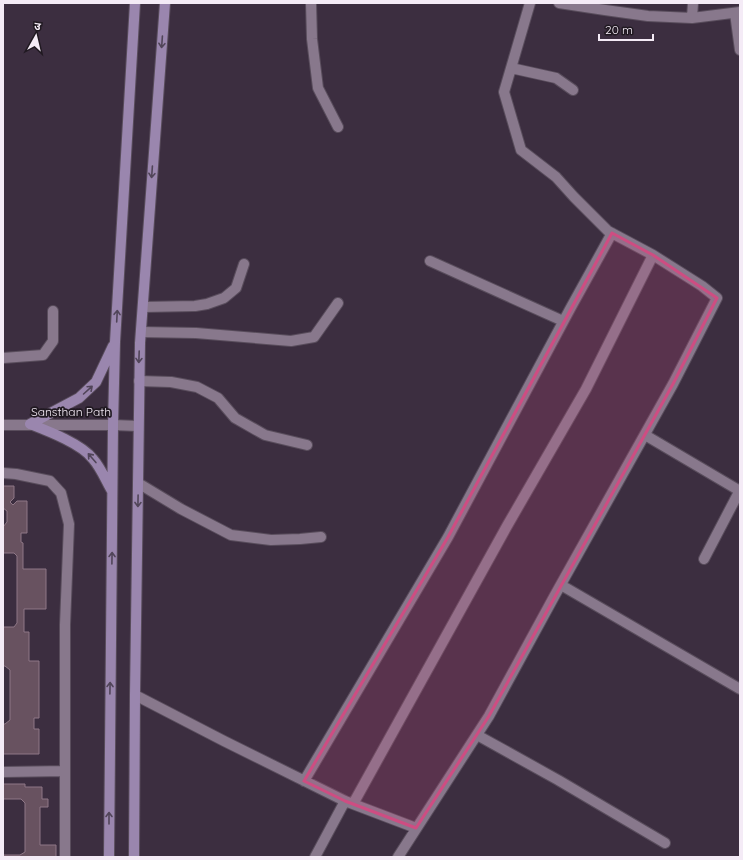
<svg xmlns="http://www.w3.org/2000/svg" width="743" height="860" font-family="Quicksand,'Noto Sans Devanagari',sans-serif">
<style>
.building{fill:#685260;stroke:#8e7786}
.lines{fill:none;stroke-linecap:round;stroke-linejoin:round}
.service-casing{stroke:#594d5c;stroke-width:12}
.minor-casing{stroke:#594d5c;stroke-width:12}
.tertiary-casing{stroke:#594d5c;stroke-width:12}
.secondary-casing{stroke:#594d5c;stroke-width:12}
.service{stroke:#88788c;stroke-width:10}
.minor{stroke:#88788c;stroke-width:10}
.tertiary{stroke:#88788c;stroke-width:10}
.secondary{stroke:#9a86ae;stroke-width:10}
.oneway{stroke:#514559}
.marked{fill:#ce4d82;fill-opacity:0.2;stroke:#ce4d82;stroke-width:3;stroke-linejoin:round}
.labels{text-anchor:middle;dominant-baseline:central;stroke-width:3.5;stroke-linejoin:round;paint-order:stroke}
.street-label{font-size:12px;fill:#f4ebf6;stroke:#201921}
</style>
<rect width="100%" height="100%" fill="#3c2e40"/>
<path class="building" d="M3 486H14V498L10 502 13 505 17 501H27V533H21V542L23 543V569H46V609H24V632H29V661H39V718H34V729H39V754H3V724H5L10 720V670L5 666H3V627H14L17 623V556L14 553H3V527L7 522V511L3 508Z
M3 784H25V787H42V799H48V807H40V845H56V857H3V855H20L25 852V803L21 799H3Z"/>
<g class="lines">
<g class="service-casing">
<path id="service" d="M143 307 195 306 207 304 224 298 236 288 244 264
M141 332 196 333 291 341 314 337 338 303"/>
</g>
<g class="minor-casing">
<path id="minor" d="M311 3 312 39 318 88 338 127
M559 3 605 10 648 16 692 18 740 12
M735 13 740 50
M692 18 693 3
M511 68 556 78 573 90
M430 261 563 321
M3 358 43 355 53 341V311
M139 381 171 382 197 387 218 398 235 418 265 435 307 445
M645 435 740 491
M3 473 16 474 50 481 61 493 69 524 65 625V857
M138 483 181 509 231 535 271 540 300 539 321 537
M704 559 740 490
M561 585 740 689
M135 695 224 741 345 801 416 828
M477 735 558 780 665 843
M3 772 65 771
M304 781 448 537 570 309 612 233
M353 804 507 526 586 389 653 255
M315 857 345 801
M398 857 489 716 555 595 673 384 717 298 702 286 653 255 608 231 574 197 556 177 521 150 504 92 530 3"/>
</g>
<g class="tertiary-casing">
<path id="tertiary" d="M3 425H113L138 426"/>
</g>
<g class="secondary-casing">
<path id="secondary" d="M30 424 79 398 96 382 113 346
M30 424C48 431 82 444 93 459 101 468 106 481 112 491
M109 857 113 425 115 342 135 3
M134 857 135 695 140 343 165 3"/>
</g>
<use href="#service" class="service"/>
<use href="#minor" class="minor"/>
<use href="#tertiary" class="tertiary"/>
<use href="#secondary" class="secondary"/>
</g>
<defs><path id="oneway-shaft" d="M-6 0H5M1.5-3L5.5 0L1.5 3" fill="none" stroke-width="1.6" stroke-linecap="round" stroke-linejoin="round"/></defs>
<g class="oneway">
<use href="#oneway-shaft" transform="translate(162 42) rotate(94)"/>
<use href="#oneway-shaft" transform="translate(152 172) rotate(94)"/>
<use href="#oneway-shaft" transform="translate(117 316) rotate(-87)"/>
<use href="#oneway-shaft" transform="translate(139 357) rotate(92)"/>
<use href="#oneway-shaft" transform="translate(88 390) rotate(-42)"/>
<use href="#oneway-shaft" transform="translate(92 458) rotate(-131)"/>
<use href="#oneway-shaft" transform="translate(138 501) rotate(91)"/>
<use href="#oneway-shaft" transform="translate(112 558) rotate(-89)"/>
<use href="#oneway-shaft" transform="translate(110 688) rotate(-89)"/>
<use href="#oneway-shaft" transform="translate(109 818) rotate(-90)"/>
</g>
<path class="marked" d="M612 233 653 255 717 298 673 384 489 716 416 828 345 801 304 781 448 537Z"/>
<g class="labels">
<g class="street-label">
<text x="71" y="411">Sansthan Path</text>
</g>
</g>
<rect width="743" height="860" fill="none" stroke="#f4ebf6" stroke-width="8"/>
<g transform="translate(36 36) rotate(8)" stroke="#201921" stroke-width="3" paint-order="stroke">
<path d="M0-3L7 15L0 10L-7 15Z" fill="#f4ebf6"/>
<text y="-6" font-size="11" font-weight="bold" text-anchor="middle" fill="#f4ebf6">उ</text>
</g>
<path d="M599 34v6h54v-6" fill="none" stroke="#f4ebf6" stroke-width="2"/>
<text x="605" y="34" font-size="12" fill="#f4ebf6" stroke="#201921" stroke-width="3" paint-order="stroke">20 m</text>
</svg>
